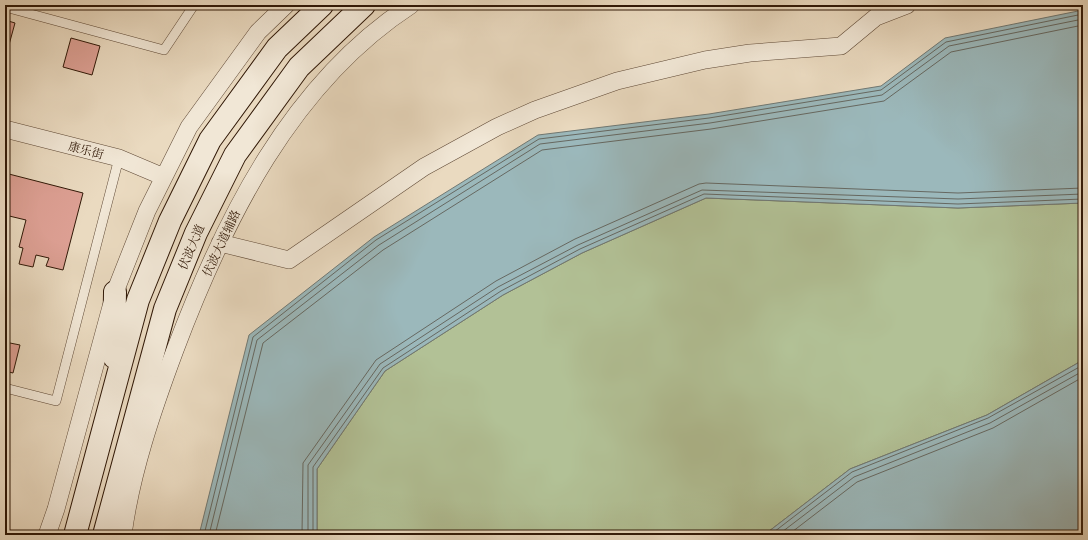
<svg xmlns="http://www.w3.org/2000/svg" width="1088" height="540" font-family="'Libre Caslon Text','Noto Serif SC',serif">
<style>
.green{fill:#b2c196;stroke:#716c4e}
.water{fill:#9bb8bb;stroke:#707873}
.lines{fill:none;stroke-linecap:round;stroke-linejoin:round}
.shore{stroke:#666861;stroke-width:1}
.building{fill:#dda094;stroke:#301807}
.service-casing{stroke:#5e4835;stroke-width:10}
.minor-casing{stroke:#5e4835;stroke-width:18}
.secondary-casing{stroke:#301807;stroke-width:24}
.service{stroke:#f1e7d6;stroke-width:9}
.minor{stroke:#f1e7d6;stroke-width:17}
.secondary{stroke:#f1e7d6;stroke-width:22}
.labels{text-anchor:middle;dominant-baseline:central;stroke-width:3;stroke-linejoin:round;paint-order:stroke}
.street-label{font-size:12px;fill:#301807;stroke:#f1e7d6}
</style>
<rect width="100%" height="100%" fill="#eadac0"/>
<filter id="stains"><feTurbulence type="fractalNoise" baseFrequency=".005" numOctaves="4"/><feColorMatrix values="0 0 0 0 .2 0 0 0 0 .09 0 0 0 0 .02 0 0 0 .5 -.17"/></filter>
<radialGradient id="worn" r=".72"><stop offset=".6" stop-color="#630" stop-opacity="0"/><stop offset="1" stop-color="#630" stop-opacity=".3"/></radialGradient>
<path class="green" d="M706 198 958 208 1083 203V360L987 415 850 469 764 535H317V469L385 371 503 295 582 253Z"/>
<path class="water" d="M1083 10V203L958 208 706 198 582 253 503 295 385 371 317 469V535H199L249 335 374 237 538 135 709 114 881 86 945 38Z
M1083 360V535H764L850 469 987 415Z"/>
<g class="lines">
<path class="shore" d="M204 535 253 337 376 240 539 139 709 118 881 90 946 42 1083 14
M209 535 257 340 379 245 540 144 710 123 882 95 949 46 1083 19
M215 535 263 343 383 250 542 150 711 129 884 101 951 52 1083 25
M302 535 303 463 376 360 496 281 575 239 699 184 706 183 958 193 1083 188
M308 535V465L380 364 498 287 578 245 702 190 958 199 1083 194
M313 535V467L383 368 501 291 580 249 704 194 958 204 1083 199
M770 535 852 472 988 418 1083 365
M778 535 854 477 990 423 1083 371
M788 535 857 482 993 428 1083 377"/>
</g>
<path class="building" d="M5 20 15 23 7 52 5 51Z
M71 38 100 46 92 75 63 67Z
M5 173 83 193 63 270 46 266 49 258 36 255 33 267 19 264 23 248 19 247 26 220 5 215Z
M5 342 20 345 13 373 5 371Z"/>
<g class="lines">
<g class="service-casing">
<path id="service" d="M5 7 164 50 194 5
M5 388 56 401 119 158"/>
</g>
<g class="minor-casing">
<path id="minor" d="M5 129 119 158 164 177
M220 243 289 260 424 167 497 127 535 110 617 81 705 60 750 53 841 46 876 17 907 5
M47 535 56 509 115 292 147 211 189 127 258 32 286 5
M123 535C131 473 153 409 175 350 224 220 291 83 411 5"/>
</g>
<g class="secondary-casing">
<path id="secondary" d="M114 357 115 292
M75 535 138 300 170 221 210 140 277 48 322 5
M104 535 165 309 196 233 235 155 299 67 364 5"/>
</g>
<use href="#service" class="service"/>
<use href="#minor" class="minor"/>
<use href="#secondary" class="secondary"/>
</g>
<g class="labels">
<g class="street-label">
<text transform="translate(86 150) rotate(15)">康乐街</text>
<text transform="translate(221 243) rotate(-65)">伏波大道辅路</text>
<text transform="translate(191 247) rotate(-67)">伏波大道</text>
</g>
</g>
<rect width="1088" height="540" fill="none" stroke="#eadac0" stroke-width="20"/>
<rect x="6" y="6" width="1076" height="528" fill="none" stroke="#301807" stroke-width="2"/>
<rect x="10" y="10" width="1068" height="520" fill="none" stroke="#301807"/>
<rect width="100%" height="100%" filter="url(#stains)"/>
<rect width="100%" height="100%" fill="url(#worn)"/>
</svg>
